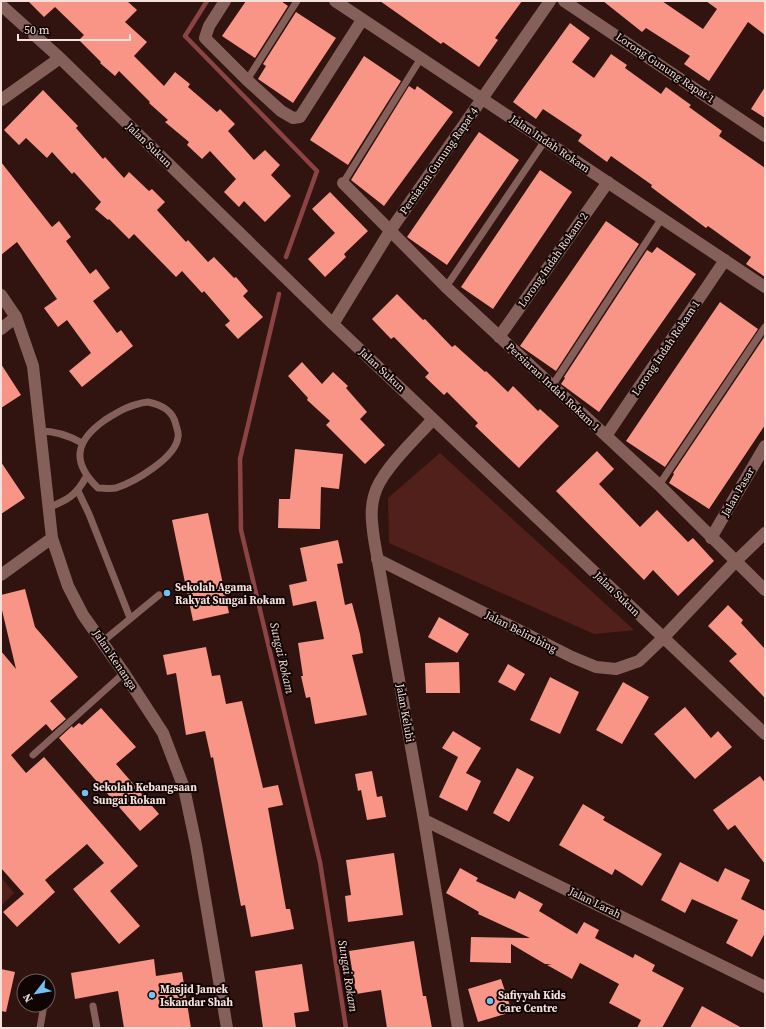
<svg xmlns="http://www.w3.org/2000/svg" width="766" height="1029" font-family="'Source Serif 4',serif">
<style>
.green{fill:#51201a}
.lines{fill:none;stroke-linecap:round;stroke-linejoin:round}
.stream{stroke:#8b4443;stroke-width:4.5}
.building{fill:#f89586}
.lane{stroke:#85605a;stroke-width:7}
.street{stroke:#85605a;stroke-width:12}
.poi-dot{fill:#72c1f5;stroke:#100504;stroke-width:1.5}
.labels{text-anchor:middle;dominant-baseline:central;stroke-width:4;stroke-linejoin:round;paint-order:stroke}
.street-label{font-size:11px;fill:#f5e0dc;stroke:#100504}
.poi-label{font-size:11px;font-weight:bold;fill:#f5e0dc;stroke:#100504;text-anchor:start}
.water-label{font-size:12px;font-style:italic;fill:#f6dbd7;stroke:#100504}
</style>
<rect width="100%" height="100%" fill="#311410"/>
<path class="green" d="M440 453 634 630H635L594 634 389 543 388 498Z
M1 877 14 893 1 906Z"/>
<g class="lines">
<path class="stream" d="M207 1 185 36 317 171 286 257
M279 294 240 459 241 530 320 862 346 1028"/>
</g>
<path class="building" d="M28 1H127L137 10 125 22 147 42 134 56 164 86 175 72 190 84 188 87 217 112 220 109 235 124 228 131 254 160 265 150 280 165 271 175 291 196 265 222 244 201 239 207 224 192 236 179 210 151 202 159 187 145 189 142 165 122 168 120 149 103 150 102 119 71 115 76 100 63 101 62 79 40 84 35 55 7 44 17Z
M246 1H281L288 6 255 58 222 36Z
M380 1H522L495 38 498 40 479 67 443 42 441 44Z
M603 1H662L703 29 717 9 706 1H765V35L748 22 709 81 684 64 690 56 646 28 642 32Z
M296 12 336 38 293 103 258 79 266 66 263 64Z
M570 23 590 38 572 62 594 78 611 54 627 65 625 68 661 94 666 87 691 105 689 107 722 131 719 136 765 168V277L746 264 751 257 708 226 706 228 651 187 652 185 611 156 607 162 578 141 582 135 543 109 536 119 513 102Z
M364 56 401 81 348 165 310 140Z
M409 86 415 90 417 86 453 112 384 206 351 180Z
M765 87V118L751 109Z
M43 90 78 126 76 128 103 159 105 157 124 178 129 172 149 191 152 189 165 202 157 210 186 242 188 240 208 262 214 257 234 278 236 277 248 291 243 296 263 317 238 339 225 325 230 321 204 291 202 293 182 271 176 277 134 234 129 239 109 219 108 220 95 209 101 202 74 172 72 174 52 152 47 158 26 138 19 145 4 130Z
M479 132 519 160 447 265 407 237Z
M1 162 52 227 59 221 71 237 66 241 90 274 96 269 110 288 93 301 117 333 121 330 133 346 82 387 69 371 91 353 67 320 58 327 44 308 57 299 17 242 1 255Z
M540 170 572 192 493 309 461 287Z
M330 192 368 231 344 254 346 257 325 277 308 259 335 233 312 209Z
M606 221 639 244 556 371 520 346Z
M657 247 696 274 599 412 561 384 565 378 564 377 647 250 652 253Z
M397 294 423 320 425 319 452 347 455 345 485 372 486 371 508 392 513 386 538 411 540 409 559 426 519 468 475 426 478 423 447 392 444 395 425 377 429 373 394 337 391 339 372 319Z
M720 302 758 329 665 467 626 441Z
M765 336V425L709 509 669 483 674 474 673 473Z
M302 362 322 384 333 372 348 386 346 388 367 412 360 419 385 445 365 464 326 425 330 421 307 400 308 398 288 376Z
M1 364 21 395 1 408Z
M295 449 343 454 339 489 321 487 320 529 278 528 279 499H290Z
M597 451 614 469 599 484 640 527 657 510 688 542 693 538 714 561 678 596 653 570 644 580 556 491Z
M1 462 25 498 1 514Z
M208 513 229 613 193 621 172 520Z
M338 540 343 563 337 564 345 605 352 603 360 634 363 653 352 655 367 715 315 724 310 697 306 698 301 676H303L298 643 324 639 316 601 293 606 289 585 307 581 300 548Z
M25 589 35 627 78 677 50 701 66 719 52 731 46 724 11 755 26 773 44 757 138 866 110 891 140 926 119 944 73 889 104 863 87 844 45 880 55 892 17 927 3 912 24 894 1 868V651L16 669 1 606V595Z
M728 605 743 620 741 623 765 649V698L729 661 737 654 708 626Z
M439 617 469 634 457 653 428 637Z
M206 647 212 676 220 675 226 704 242 701 263 788 278 785 283 805 268 808 286 909H290L294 929 251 937 245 905 241 906 213 757 211 758 205 731 186 735 176 673 167 675 163 655Z
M459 662 460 693H426L425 663Z
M508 664 525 674 515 691 498 682Z
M550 677 579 692 560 734 530 720Z
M623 682 649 697 622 744 596 730Z
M685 707 711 738 718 731 732 747 695 779 654 734Z
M101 708 136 747 116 764 159 814 140 831 59 738 72 726 73 728 79 723 82 725Z
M453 731 481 748 466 773 481 781 467 811 439 797 458 757 442 748Z
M517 768 534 777 509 822 493 813Z
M372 771 377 797 382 796 386 817 367 820 361 790 358 791 355 774Z
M760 776 765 783V864L735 825 728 830 713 810Z
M583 804 605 817 603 820 662 854 642 886 615 869 612 875 559 845Z
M394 853 403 915 348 922 345 896 351 895 346 860Z
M680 862 718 882 725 868 750 880 741 899 765 911V933L752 957 726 943 738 920 692 899 685 913 661 900Z
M460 868 478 878 476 881 515 899 519 891 543 904 539 911 577 934 584 922 599 930 595 938 633 958 635 954 655 965 652 971 684 988 662 1028H637L641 1020 609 1003 619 984 580 963 572 979 547 965 552 964H545L511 944V963L470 962 471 937 530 938 478 914 479 912 446 893Z
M414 941 423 996H426L432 1028H387L381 990 356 994 349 951Z
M154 959 156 976 182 972 191 1028H124L118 991 75 999 71 973Z
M302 964 309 1011 294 1013 296 1028H263L255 971Z
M1 969 15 972 6 1012 1 1011Z
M501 979 512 1012 478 1022 468 989Z
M702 1006 742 1028H690Z"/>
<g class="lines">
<path class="lane" d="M247 80 297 1
M343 183 421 58
M446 287 544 142
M552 386 662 218
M148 402C161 405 173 410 176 425 177 429 179 434 178 437 176 458 134 482 116 488 110 489 104 488 98 488 71 462 75 441 105 420 119 411 131 404 148 402Z
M40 431C56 431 68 435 82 443
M659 485 765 327
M78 491 89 514 130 618
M48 508C67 500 76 496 86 477
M102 642 159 595
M33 755 124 673
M93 1006 97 1028
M40 1028 44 1005"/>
<path class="street" d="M225 1 209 26 205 38 247 80 281 111 293 118 300 117 362 20
M335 1 765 287
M564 1 765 136
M1 5 60 58 333 324 765 734
M1 100 60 58
M343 183 446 287 659 485 765 590
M1 295 16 317 33 366 52 538 68 586 83 615 124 673 163 733 184 788 196 845 227 1028
M333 324 390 231 550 1
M1 329 16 317
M499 337 608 182
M433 419C416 439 380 471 374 496 370 510 372 524 374 539L424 820 458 1028
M606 436 725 260
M711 538 765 446
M377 559 572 657 596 667 616 669 639 661 663 638 735 562 765 533
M1 575 52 538
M424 820 765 987"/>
</g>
<g class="poi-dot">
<circle cx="167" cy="593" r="4"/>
<circle cx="85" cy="793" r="4"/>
<circle cx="152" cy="995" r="4"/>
<circle cx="490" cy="1001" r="4"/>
</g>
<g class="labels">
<g class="street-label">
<text transform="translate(665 68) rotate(34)">Lorong Gunung Rapat 1</text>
<text transform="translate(550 144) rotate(34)">Jalan Indah Rokam</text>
<text transform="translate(149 145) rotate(44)">Jalan Sukun</text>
<text transform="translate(439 161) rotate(-55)">Persiaran Gunung Rapat 4</text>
<text transform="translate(553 260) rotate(-55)">Lorong Indah Rokam 2</text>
<text transform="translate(666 348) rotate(-56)">Lorong Indah Rokam 1</text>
<text transform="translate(382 370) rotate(43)">Jalan Sukun</text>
<text transform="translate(553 387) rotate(43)">Persiaran Indah Rokam 1</text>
<text transform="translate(738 492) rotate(-60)">Jalan Pasar</text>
<text transform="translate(617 594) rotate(44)">Jalan Sukun</text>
<text transform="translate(521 632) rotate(27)">Jalan Belimbing</text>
<text transform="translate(115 660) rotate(56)">Jalan Kenanga</text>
<text transform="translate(405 713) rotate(80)">Jalan Kelubi</text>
<text transform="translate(595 903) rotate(26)">Jalan Larah</text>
</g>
<g class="poi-label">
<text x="175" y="587">Sekolah Agama<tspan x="175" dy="13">Rakyat Sungai Rokam</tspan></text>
<text x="93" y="787">Sekolah Kebangsaan<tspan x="93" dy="13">Sungai Rokam</tspan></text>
<text x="160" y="989">Masjid Jamek<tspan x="160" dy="13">Iskandar Shah</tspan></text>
<text x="498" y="995">Safiyyah Kids<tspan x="498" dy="13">Care Centre</tspan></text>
</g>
<g class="water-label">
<text transform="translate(282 658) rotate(77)">Sungai Rokam</text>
<text transform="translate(348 976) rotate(81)">Sungai Rokam</text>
</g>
</g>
<rect width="766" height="1029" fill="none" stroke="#f5e0dc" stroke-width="4"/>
<g transform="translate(36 993) rotate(239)"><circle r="19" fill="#100504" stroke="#6c5d5a"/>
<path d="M0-3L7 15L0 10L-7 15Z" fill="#72c1f5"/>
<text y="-6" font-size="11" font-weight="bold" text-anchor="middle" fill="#f5e0dc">N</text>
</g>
<path d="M18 34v6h112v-6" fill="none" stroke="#f5e0dc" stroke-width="2"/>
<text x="24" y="34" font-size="12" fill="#f5e0dc" stroke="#100504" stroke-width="3" paint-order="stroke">50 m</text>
</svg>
